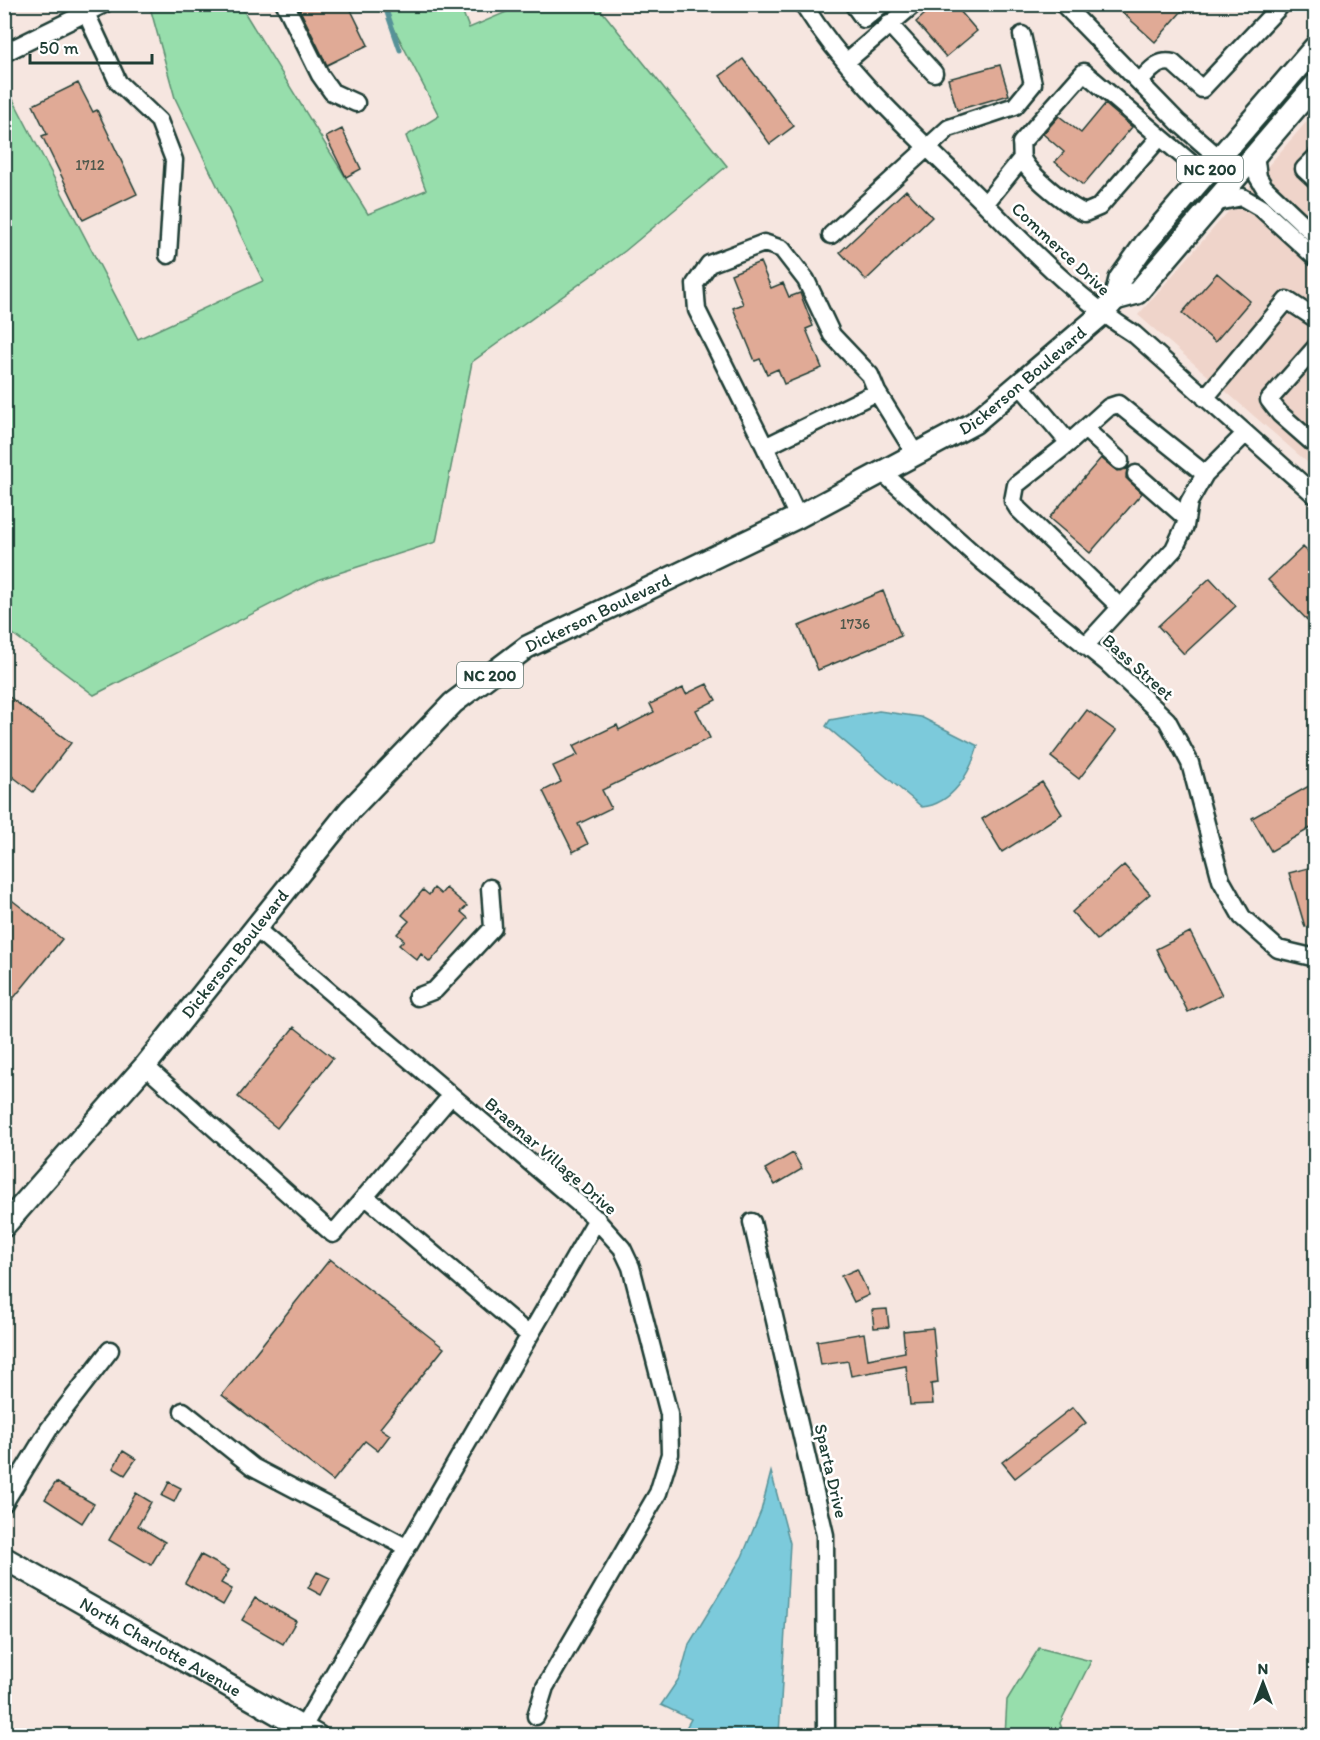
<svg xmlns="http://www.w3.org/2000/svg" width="1320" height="1740" font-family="Itim,sans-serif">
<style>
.built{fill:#efd4ca}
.green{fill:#97deac;stroke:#5b8e70;stroke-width:1.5}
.water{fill:#7ccadb;stroke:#579298;stroke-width:1.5}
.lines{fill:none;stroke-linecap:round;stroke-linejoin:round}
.stream{stroke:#579298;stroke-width:5}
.building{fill:#e0aa96;stroke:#1f3d34;stroke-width:1.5}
.minor-casing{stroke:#1f3d34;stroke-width:21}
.major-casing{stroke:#1f3d34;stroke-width:26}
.minor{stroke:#fff;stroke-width:16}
.major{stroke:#fff;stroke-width:21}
.labels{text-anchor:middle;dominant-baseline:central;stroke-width:5;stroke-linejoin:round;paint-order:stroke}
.number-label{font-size:15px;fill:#4f584c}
.shield{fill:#fff;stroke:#627771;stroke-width:1.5}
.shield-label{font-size:16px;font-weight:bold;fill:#1f3d34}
.street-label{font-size:18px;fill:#1f3d34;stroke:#fff}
</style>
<rect width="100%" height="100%" fill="#f6e6e0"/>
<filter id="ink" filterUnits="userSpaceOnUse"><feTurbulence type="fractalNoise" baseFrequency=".0167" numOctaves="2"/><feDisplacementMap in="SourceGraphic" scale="12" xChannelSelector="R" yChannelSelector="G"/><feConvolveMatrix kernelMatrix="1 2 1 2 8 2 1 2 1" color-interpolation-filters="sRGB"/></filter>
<g filter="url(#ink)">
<path class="built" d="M1315 112V469L1138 315Z"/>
<path class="green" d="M155 4 240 5 368 214 426 190 406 136 439 116 382 5H460L469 28 523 5H597L727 166 625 251 472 362 436 542 320 579 94 695 5 628V84L138 339 263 281 175 98 150 7Z
M1039 1648 1091 1661 1060 1723 1064 1735H1005L1007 1700Z"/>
<path class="water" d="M879 711 921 717 978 746C970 773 953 804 922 807L826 726 830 720Z
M771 1472 790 1543 779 1735H682L691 1719 661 1705 680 1677 689 1644 742 1557 761 1511Z"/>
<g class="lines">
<path class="stream" d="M384 4 400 50"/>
</g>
<path class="building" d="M297 4H348L368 45 327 65Z
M924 4H954L977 31 946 57 916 22 925 14 922 10Z
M1113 4H1188L1155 42Z
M743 59 794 126 770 144 720 76Z
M1000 65 1009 95 957 110 948 79Z
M78 83 93 112 97 110 137 194 83 220 42 136 47 134 33 105Z
M1105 104 1132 127 1083 185 1055 162 1064 152 1043 134 1059 116 1081 133Z
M342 129 361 169 346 177 326 137Z
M906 190 932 217 866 280 840 252Z
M760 262 771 288 783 283 789 297 800 293 813 326 806 329 822 368 784 384 778 369 767 374 760 359 755 361 733 308 743 304 731 274Z
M1217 273 1250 301 1215 342 1182 313Z
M1101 458 1117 471 1127 468 1126 478 1142 493 1090 553 1049 518Z
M1303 547 1316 560V629L1268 580Z
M1210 578 1236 606 1184 654 1158 626Z
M883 591 901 636 818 670 799 626Z
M707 684 716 700 696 710 710 738 602 790 611 808 578 824 588 844 573 852 543 791 561 782 553 766 578 755 573 746 617 725 619 730 654 712 650 704 683 688 686 694Z
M4 693 71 743 33 792 4 770Z
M1087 710 1116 731 1079 779 1051 757Z
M1042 782 1062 814 1002 852 982 819Z
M1316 782V825L1271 851 1252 818Z
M1124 865 1150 894 1097 940 1072 912Z
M1316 866V924L1305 927 1289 873Z
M434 888 441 894 446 888 467 906 461 912 468 918 430 962 421 954 417 960 399 945 404 940 397 934 409 921 402 915 423 890 429 895Z
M4 894 62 939 4 1010Z
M1190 932 1222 995 1188 1012 1156 949Z
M294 1027 333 1058 277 1128 238 1097Z
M793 1153 802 1169 775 1185 765 1169Z
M330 1259 444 1348 380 1428 390 1435 378 1451 365 1441 333 1481 222 1395Z
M857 1269 869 1295 854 1302 841 1276Z
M887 1309 889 1327 874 1328 872 1310Z
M933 1328 938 1383 931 1384 933 1404 910 1405 906 1366 851 1376 848 1361 821 1365 817 1341 864 1333 868 1359 905 1352 903 1331Z
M1073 1407 1086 1423 1015 1478 1002 1462Z
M123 1451 136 1459 125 1475 113 1468Z
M56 1482 94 1504 82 1523 45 1499Z
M169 1482 181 1488 174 1502 162 1496Z
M136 1493 151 1502 138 1526 165 1542 151 1565 109 1540Z
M201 1555 229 1570 221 1583 232 1589 223 1605 185 1583Z
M317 1572 330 1578 321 1595 308 1588Z
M255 1598 296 1621 283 1644 242 1620Z"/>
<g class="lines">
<g class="minor-casing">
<path id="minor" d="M285 4 320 75 332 92 356 103
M803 4C849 77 913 133 974 193 1024 242 1074 297 1134 334L1316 496
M853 4 864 19 882 4
M1063 4 1179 123 1219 158
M86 13 118 82 159 121 174 160 168 255
M889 24 934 73
M4 53 104 4
M846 62 914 4
M1140 81C1150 71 1158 59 1173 63L1202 89 1282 4
M1160 137 1099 207 1085 213C1069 207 1028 174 1022 158 1021 154 1022 148 1021 143L1084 72 1205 175
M1255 154 1258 177 1264 187 1316 236
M1316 157 1304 169 1316 180
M1213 203 1242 197 1261 208 1316 258
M985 204 1022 158
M831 235 949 128 1015 106 1033 84 1022 35
M1316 347 1269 400 1280 414 1313 443 1316 442
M1019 384 1069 443 1109 407 1118 404 1205 474 1245 434
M1205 398 1287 300 1316 319
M1085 429 1120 461
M1069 443 1016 485 1013 501 1018 509 1120 607
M765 447 697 310 695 284 709 264 764 243 782 249 806 280 832 335 870 375 877 392
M883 473 983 562 1106 662 1167 720 1190 763 1221 880 1242 917 1278 949 1316 958
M1136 474 1186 518
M798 517 765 447 877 392 916 455
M1085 646 1174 549 1185 526 1189 502 1205 474
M255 928 593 1216 622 1248 631 1267 669 1414 670 1454 658 1493 545 1687 536 1716
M417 997 435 990 493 928 490 888
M145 1066 333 1234 451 1096
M365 1196 529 1335
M752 1222 825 1535 826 1736
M183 1411 253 1467 406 1547
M4 1503 49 1429 110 1350
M303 1727 597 1219"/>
</g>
<g class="major-casing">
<g id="major">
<path d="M1115 299 1137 293 1316 84"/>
<path id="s1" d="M4 1226 145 1066 350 810 453 703 527 647 798 517 974 423 1102 314 1115 299 1120 279 1145 244 1316 46"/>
<path id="s2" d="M4 1558 317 1736"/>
</g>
</g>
<use href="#minor" class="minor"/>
<use href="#major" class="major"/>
</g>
</g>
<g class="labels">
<g class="number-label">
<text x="90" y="165">1712</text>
<text x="855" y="624">1736</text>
</g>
<g class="shield">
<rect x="1177" y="156" width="66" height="26" rx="4.5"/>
<rect x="457" y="662" width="66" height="26" rx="4.5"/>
</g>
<g class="shield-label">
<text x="1210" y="169">NC 200</text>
<text x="490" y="675">NC 200</text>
</g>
<g class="street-label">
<text transform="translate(1061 249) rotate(43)">Commerce Drive</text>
<text stroke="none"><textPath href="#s1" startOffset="1347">Dickerson Boulevard</textPath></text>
<text stroke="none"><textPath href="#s1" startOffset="861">Dickerson Boulevard</textPath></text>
<text transform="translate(1138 667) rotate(42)">Bass Street</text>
<text stroke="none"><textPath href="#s1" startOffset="357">Dickerson Boulevard</textPath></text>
<text transform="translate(551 1156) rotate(41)">Braemar Village Drive</text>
<text transform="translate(831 1471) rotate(77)">Sparta Drive</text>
<text stroke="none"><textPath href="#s2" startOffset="180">North Charlotte Avenue</textPath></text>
</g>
</g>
<rect width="1320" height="1740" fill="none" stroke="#fff" stroke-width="24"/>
<rect x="12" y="12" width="1296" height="1716" fill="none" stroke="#1f3d34" stroke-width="2" filter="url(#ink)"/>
<g transform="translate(1263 1683)" stroke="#ffffff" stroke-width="4.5" paint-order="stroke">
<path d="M0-4.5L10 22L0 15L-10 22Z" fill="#1f3d34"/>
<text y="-9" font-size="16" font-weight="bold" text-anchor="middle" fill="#1f3d34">N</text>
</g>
<path d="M30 54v9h122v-9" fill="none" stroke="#1f3d34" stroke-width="3"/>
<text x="39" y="54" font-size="18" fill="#1f3d34" stroke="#ffffff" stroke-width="4.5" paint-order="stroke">50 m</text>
</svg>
